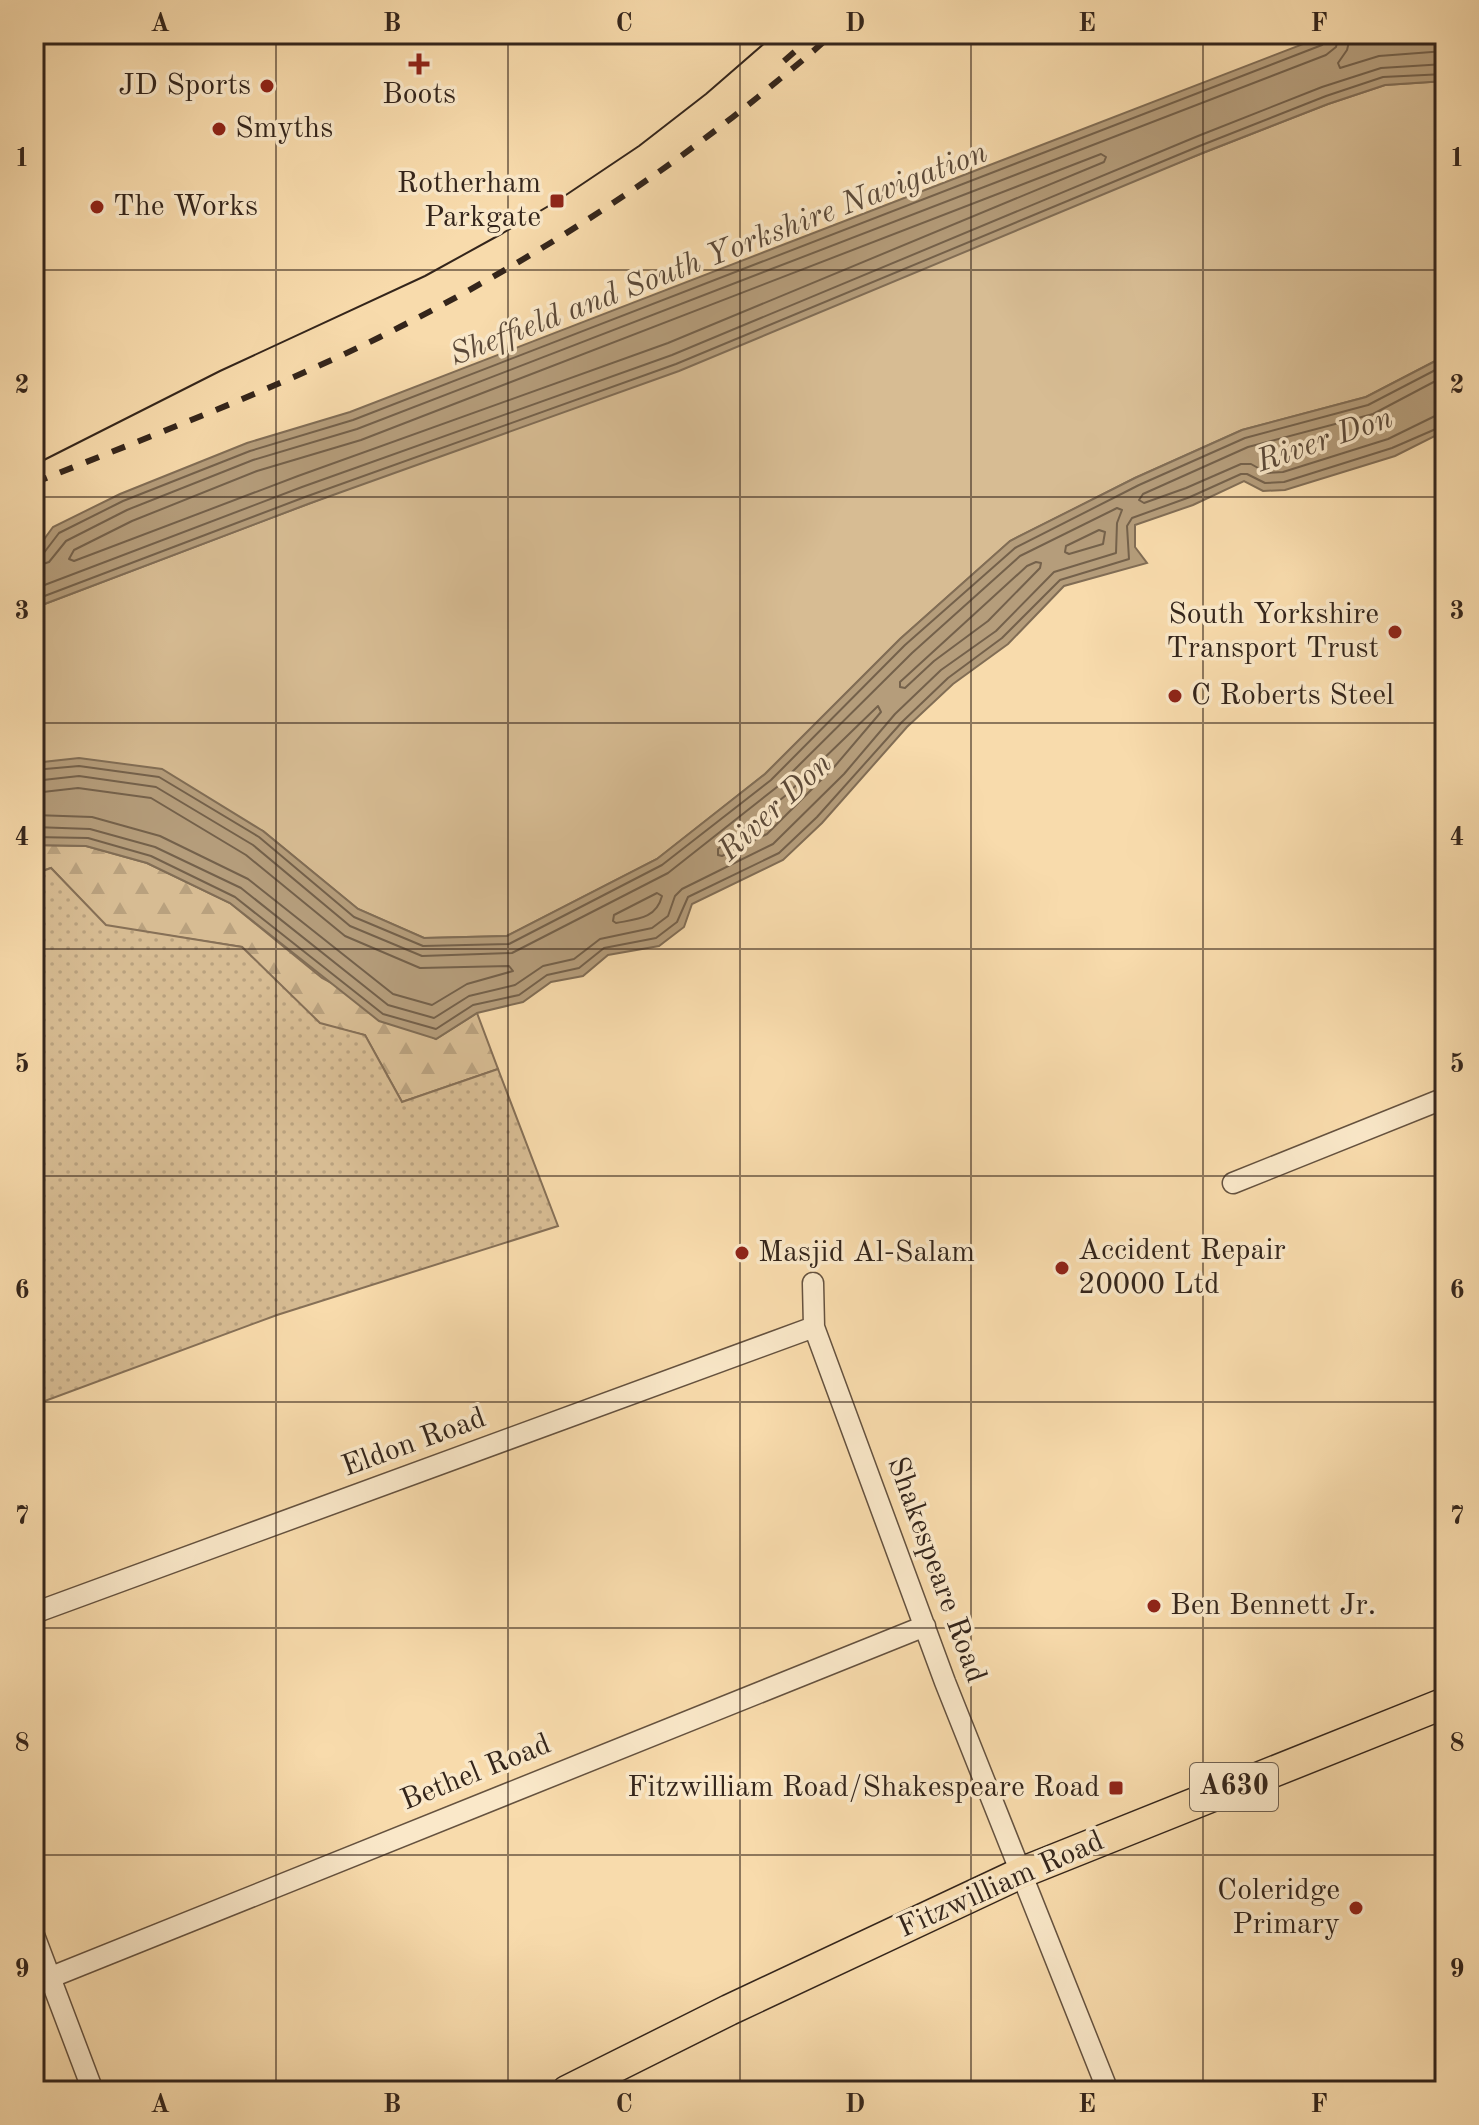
<svg xmlns="http://www.w3.org/2000/svg" width="1479" height="2125" font-family="'Old Standard TT',serif">
<style>
.grass{fill:#d7bc93;stroke:#867057;stroke-width:2}
.forest{fill:url(#forest-firs);stroke:#867057;stroke-width:2}
.park{fill:url(#park-dots);stroke:#867057;stroke-width:2}
.water{fill:#b59d7b;stroke:#816d55;stroke-width:2}
.lines{fill:none;stroke-linecap:round;stroke-linejoin:round}
.shore{stroke:#74614b;stroke-width:2}
.minor-casing{stroke:#65523f;stroke-width:23}
.primary-casing{stroke:#34251b;stroke-width:33}
.minor{stroke:#fae8c9;stroke-width:20}
.primary{stroke:#f8dbac;stroke-width:30}
.tram{stroke:#34251b;stroke-width:2}
.rail{stroke:#34251b;stroke-width:6;stroke-dasharray:14 14;stroke-linecap:butt}
.grid{fill:none;stroke:#34251b;stroke-width:2;stroke-opacity:0.55}
.poi-dot{fill:#8f2418;stroke:#fae8c9;stroke-width:3}
.labels{text-anchor:middle;dominant-baseline:central;stroke-width:7;stroke-linejoin:round;paint-order:stroke}
.shield{fill:#fae8c9;stroke:#6f604f;stroke-width:2}
.shield-label{font-size:28px;font-weight:bold;fill:#34251b}
.poi-label{font-size:30px;fill:#34251b;stroke:#fae8c9;text-anchor:start}
.street-label{font-size:30px;fill:#34251b;stroke:#fae8c9}
.water-label{font-size:32px;font-style:italic;fill:#5b4938;stroke:#fae8c9}
.neatline{fill:none;stroke:#34251b;stroke-width:3}
.grid-label{font-size:26px;text-anchor:middle;font-weight:bold;fill:#34251b}
</style>
<defs>
<pattern id="forest-firs" width="22" height="20" patternUnits="userSpaceOnUse" patternTransform="scale(2)"><rect width="22" height="20" fill="#d7bc93"/><path d="M5 1l3.5 6h-7zM16 11l3.5 6h-7z" fill="#b9a17e"/></pattern>
<pattern id="park-dots" width="8" height="8" patternUnits="userSpaceOnUse" patternTransform="scale(2)"><rect width="8" height="8" fill="#d7bc93"/><path d="M2 2h.1M6 6h.1" fill="none" stroke="#b9a17e" stroke-width="1.8" stroke-linecap="round"/></pattern>
</defs>
<rect width="100%" height="100%" fill="#f8dbac"/>
<filter id="stains"><feTurbulence type="fractalNoise" baseFrequency=".0025" numOctaves="4"/><feColorMatrix values="0 0 0 0 .2 0 0 0 0 .09 0 0 0 0 .02 0 0 0 .5 -.17"/></filter>
<radialGradient id="worn" r=".72"><stop offset=".6" stop-color="#630" stop-opacity="0"/><stop offset="1" stop-color="#630" stop-opacity=".3"/></radialGradient>
<path class="grass" d="M1445 81V356L1366 397 1242 430 1135 478 1010 541 900 639 765 774 657 859 507 936 424 938 358 909 263 831 34 763V608L308 504 1328 104 1385 85Z"/>
<path class="forest" d="M34 845 86 846 147 863 230 903 322 978 436 1039 477 1013 498 1069 402 1102 365 1035 320 1024 242 947 106 926 51 868 34 874Z"/>
<path class="park" d="M51 868 106 925 242 947 320 1023 365 1035 402 1102 498 1069 558 1226 277 1315 34 1405V874Z"/>
<path class="water" d="M1329 34H1445V81L1385 85 1328 104 1205 152 679 371 308 504 34 608V553L53 527 120 494 247 443 350 412Z
M1445 356V431L1395 456 1285 490 1263 491 1244 481 1193 505 1135 525V547L1147 563 1064 586 1008 644 953 684 907 727 822 823 783 860 692 904 684 927 659 946 608 955 583 976 551 982 523 1002 477 1013 436 1039 379 1021 230 903 147 863 86 846 34 845V763L79 758 162 769 263 831 358 909 424 938 507 936 657 859 765 774 900 639 1010 541 1135 478 1242 430 1366 397Z"/>
<g class="lines">
<path class="shore" d="M1351 34 1347 50 1338 63 1340 68 1379 56 1445 51
M1101 154 1106 157 1104 162 668 343 298 476 74 561 69 559 74 550 132 521 257 471 361 440Z
M1445 376 1373 414 1248 447 1143 494 1139 500 1144 503 1186 488 1241 464H1251L1267 473 1283 472 1388 439 1435 416 1445 415
M1307 444 1312 447 1309 452 1280 460 1272 458 1275 453Z
M1099 530 1105 532 1103 544 1069 554 1065 552 1066 546Z
M34 557 43 554 59 533 123 501 250 451 353 420 1322 45 1328 40V34
M1036 562 1041 563 1040 568 988 621 934 661 905 688 900 687V682L1027 566Z
M34 567 49 562 66 541 127 510 253 460 357 429 1326 55 1336 47 1339 34
M34 589 302 487 672 355 1198 136 1322 87 1381 68 1445 64
M34 600 305 497 676 364 1202 145 1326 96 1383 77 1445 74
M878 706 881 712 835 766 767 834 722 856 718 855V849L785 796Z
M34 770 79 766 159 777 259 837 354 917 423 946 509 944 662 865 771 780 905 645 1015 548 1139 485 1245 438 1368 405 1445 365
M34 781 79 776 156 787 253 845 350 926 422 956 512 953 668 873 777 787 912 653 1020 556 1117 508 1122 510 1117 523 1116 553 1054 572 996 631 941 670 895 714 844 774 773 844 682 889 675 896 668 916 652 928 600 939 574 959 543 966 515 985 469 996 434 1018 388 1005 241 888 155 847 90 829 34 827
M34 793 78 788 151 798 246 855 345 936 420 968 509 966 513 971 467 984 432 1005 393 994 248 879 160 836 92 817 34 815
M34 837 88 838 151 856 235 897 383 1014 436 1029 473 1005 519 995 547 975 579 968 604 948 656 938 677 922 688 897 779 853 817 817 902 722 948 678 1002 638 1060 580 1129 559 1127 526 1132 518 1190 497 1241 474H1247L1265 483 1284 482 1392 448 1445 425
M657 893 662 896C656 919 637 919 616 923L613 921 614 915Z"/>
<g class="minor-casing">
<path id="minor" d="M1233 1183 1445 1098
M813 1283 814 1327 945 1682 1108 2091
M34 1613 814 1327
M34 1935 93 2091
M34 1984 925 1626"/>
</g>
<g class="primary-casing">
<path id="primary" d="M567 2091 729 2010 1023 1872 1445 1703"/>
</g>
<use href="#minor" class="minor"/>
<use href="#primary" class="primary"/>
<path class="tram" d="M34 465 220 371 425 276 503 233 557 201 639 146 706 94 775 34"/>
<path class="rail" d="M784 61 815 34
M34 483C150 436 268 392 380 337 514 270 642 191 758 97 783 76 809 56 832 34"/>
</g>
<path class="grid" d="M276 34V2091M508 34V2091M740 34V2091M971 34V2091M1203 34V2091M34 270H1445M34 497H1445M34 723H1445M34 949H1445M34 1176H1445M34 1402H1445M34 1628H1445M34 1855H1445"/>
<g class="poi-dot">
<path d="M415 52h8v8h8v8h-8v8h-8v-8h-8v-8h8z"/>
<circle cx="267" cy="86" r="8"/>
<circle cx="219" cy="129" r="8"/>
<rect x="549" y="193" width="16" height="16" rx="4"/>
<circle cx="97" cy="207" r="8"/>
<circle cx="1395" cy="632" r="8"/>
<circle cx="1175" cy="696" r="8"/>
<circle cx="742" cy="1253" r="8"/>
<circle cx="1062" cy="1268" r="8"/>
<circle cx="1154" cy="1606" r="8"/>
<rect x="1108" y="1780" width="16" height="16" rx="4"/>
<circle cx="1356" cy="1908" r="8"/>
</g>
<g class="labels">
<rect class="shield" x="1190" y="1763" width="88" height="48" rx="6"/>
<g class="shield-label">
<text x="1234" y="1787">A630</text>
</g>
<g class="poi-label">
<text x="251" y="86" text-anchor="end">JD Sports</text>
<text x="419" y="95" text-anchor="middle">Boots</text>
<text x="235" y="129">Smyths</text>
<text x="541" y="184" text-anchor="end">Rotherham<tspan x="541" dy="34">Parkgate</tspan></text>
<text x="113" y="207">The Works</text>
<text x="1379" y="615" text-anchor="end">South Yorkshire<tspan x="1379" dy="34">Transport Trust</tspan></text>
<text x="1191" y="696">C Roberts Steel</text>
<text x="1078" y="1251">Accident Repair<tspan x="1078" dy="34">20000 Ltd</tspan></text>
<text x="758" y="1253">Masjid Al-Salam</text>
<text x="1170" y="1606">Ben Bennett Jr.</text>
<text x="1100" y="1788" text-anchor="end">Fitzwilliam Road/Shakespeare Road</text>
<text x="1340" y="1891" text-anchor="end">Coleridge<tspan x="1340" dy="34">Primary</tspan></text>
</g>
<g class="street-label">
<text transform="translate(414 1443) rotate(-20)">Eldon Road</text>
<text transform="translate(936 1570) rotate(70)">Shakespeare Road</text>
<text transform="translate(476 1773) rotate(-22)">Bethel Road</text>
<text transform="translate(1001 1885) rotate(-24)">Fitzwilliam Road</text>
</g>
<g class="water-label">
<text transform="translate(719 255) rotate(-21)">Sheffield and South Yorkshire Navigation</text>
<text transform="translate(1325 441) rotate(-19)">River Don</text>
<text transform="translate(776 808) rotate(-43)">River Don</text>
</g>
</g>
<rect width="1479" height="2125" fill="none" stroke="#f8dbac" stroke-width="88"/>
<rect x="44" y="44" width="1391" height="2037" class="neatline"/>
<g class="grid-label">
<text x="160" y="31">A</text>
<text x="392" y="31">B</text>
<text x="624" y="31">C</text>
<text x="855" y="31">D</text>
<text x="1087" y="31">E</text>
<text x="1319" y="31">F</text>
<text x="22" y="166">1</text>
<text x="1457" y="166">1</text>
<text x="22" y="393">2</text>
<text x="1457" y="393">2</text>
<text x="22" y="619">3</text>
<text x="1457" y="619">3</text>
<text x="22" y="845">4</text>
<text x="1457" y="845">4</text>
<text x="22" y="1072">5</text>
<text x="1457" y="1072">5</text>
<text x="22" y="1298">6</text>
<text x="1457" y="1298">6</text>
<text x="22" y="1524">7</text>
<text x="1457" y="1524">7</text>
<text x="22" y="1751">8</text>
<text x="1457" y="1751">8</text>
<text x="22" y="1977">9</text>
<text x="1457" y="1977">9</text>
<text x="160" y="2112">A</text>
<text x="392" y="2112">B</text>
<text x="624" y="2112">C</text>
<text x="855" y="2112">D</text>
<text x="1087" y="2112">E</text>
<text x="1319" y="2112">F</text>
</g>
<rect width="100%" height="100%" filter="url(#stains)"/>
<rect width="100%" height="100%" fill="url(#worn)"/>
</svg>
